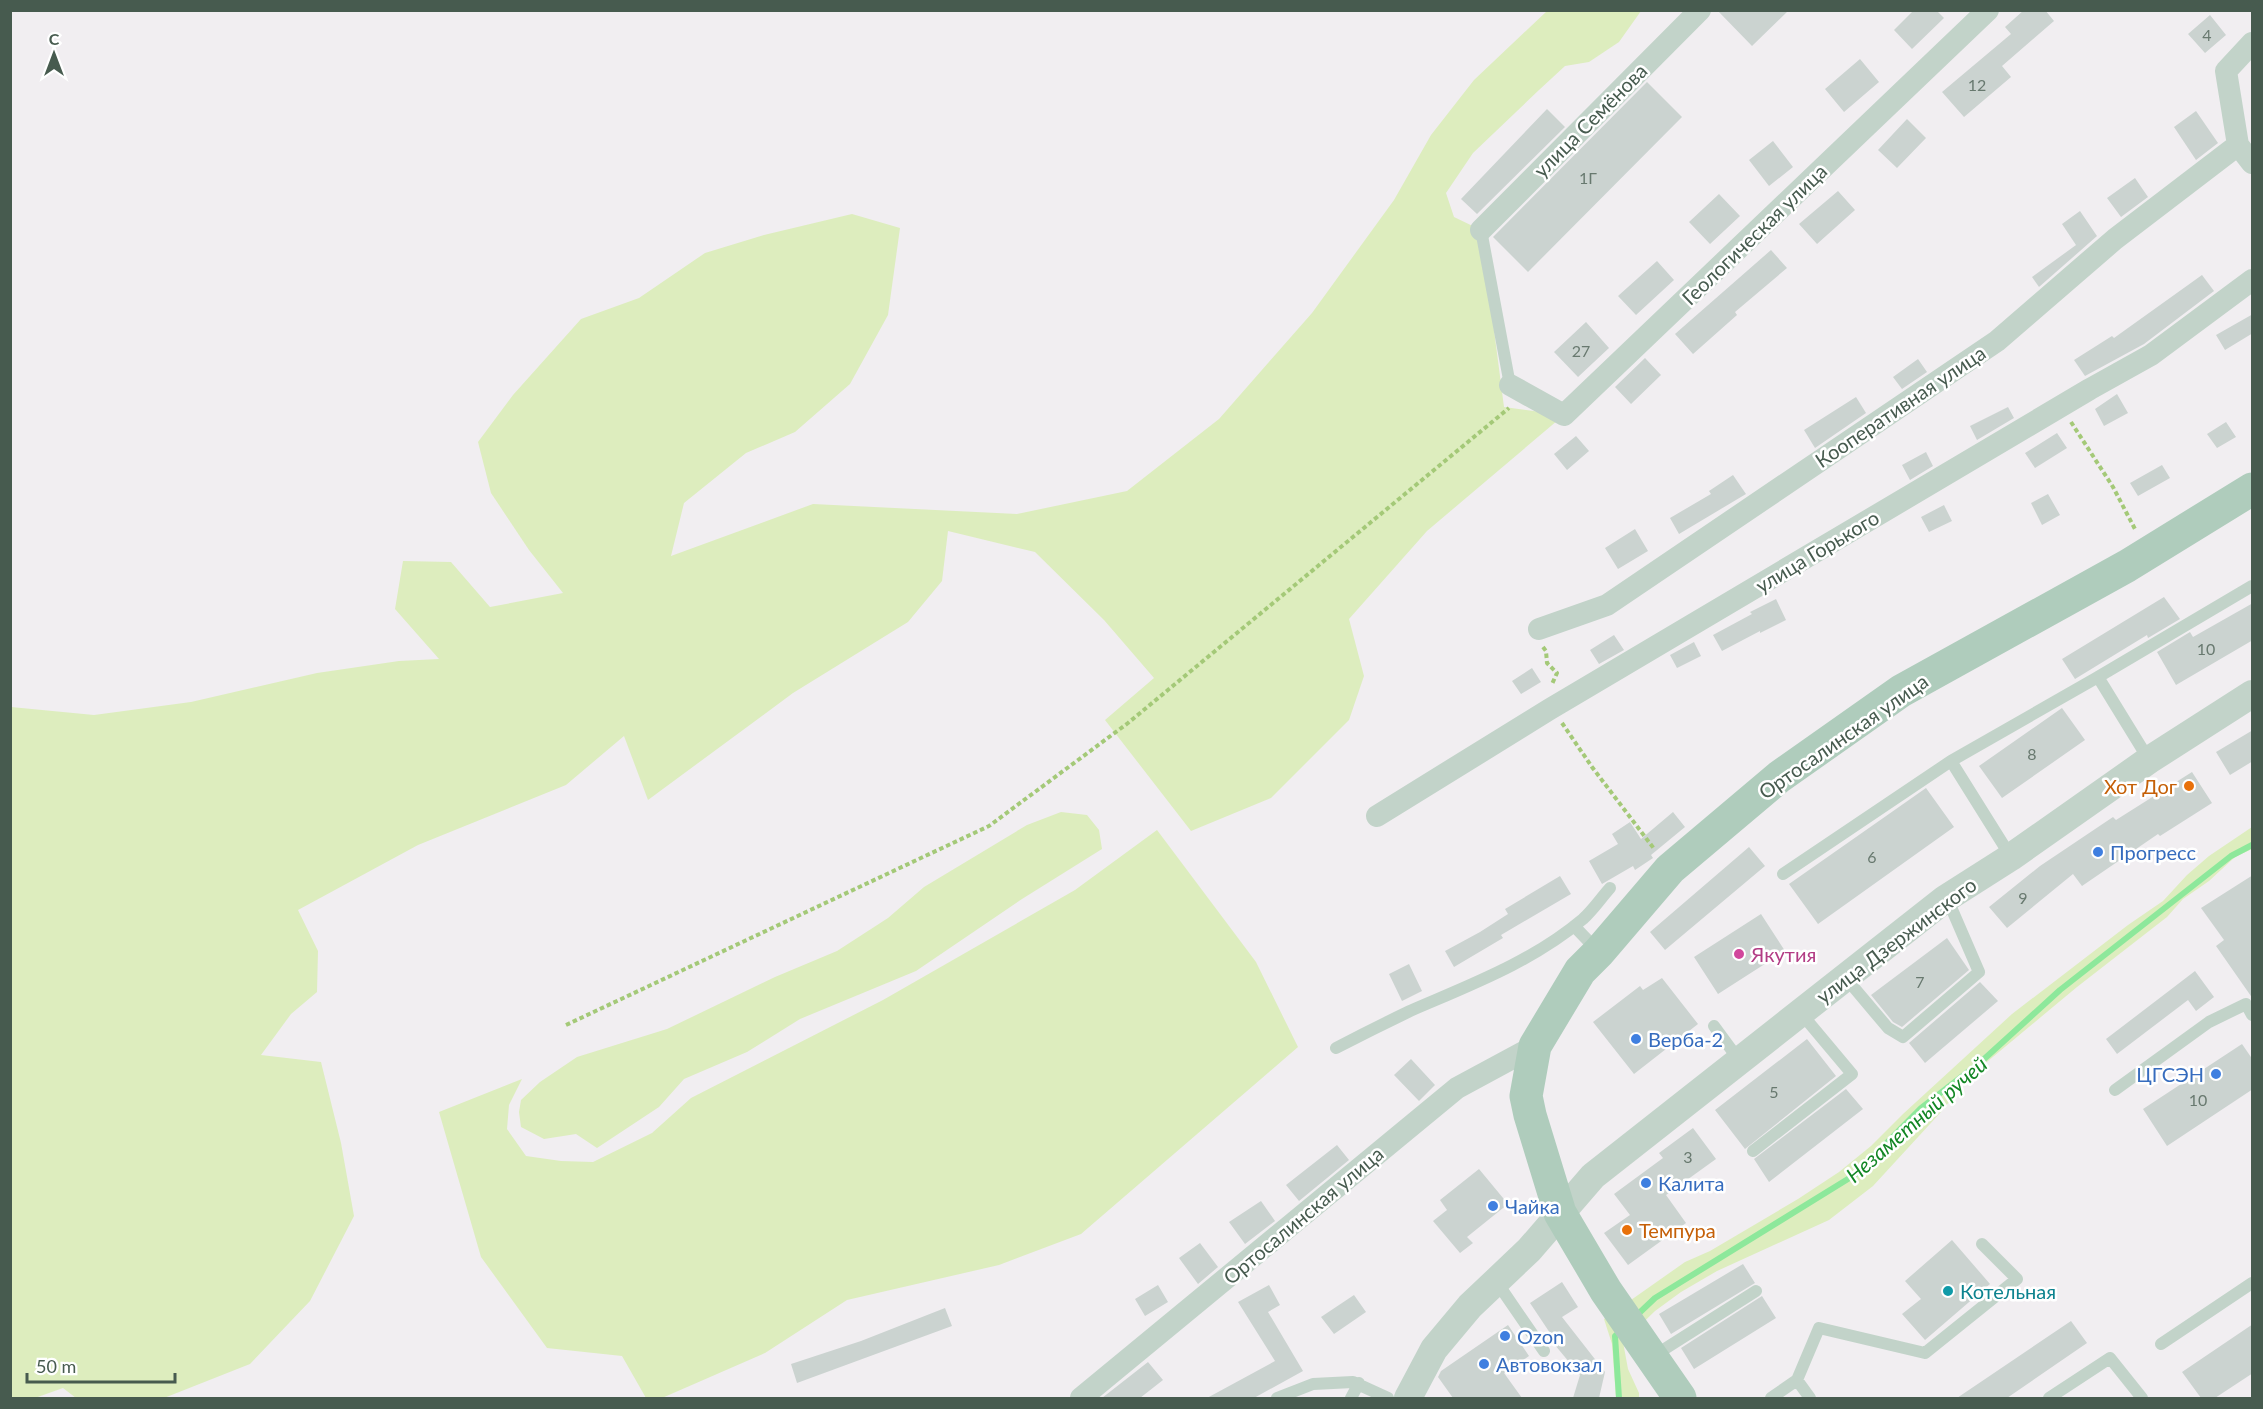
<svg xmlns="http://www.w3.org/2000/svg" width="2263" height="1409" font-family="Lato,sans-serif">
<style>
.green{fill:#ddedbe}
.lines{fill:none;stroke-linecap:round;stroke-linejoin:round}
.stream{stroke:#8de89b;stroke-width:6}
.building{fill:#cbd3d0}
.path{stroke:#a4c978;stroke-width:4;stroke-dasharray:4.5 3;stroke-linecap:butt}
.service{stroke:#c2d3c9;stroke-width:12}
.minor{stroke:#c2d3c9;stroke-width:22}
.tertiary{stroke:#c2d3c9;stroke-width:28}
.primary{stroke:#afccbc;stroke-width:33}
.food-dot{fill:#e8710a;stroke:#fff;stroke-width:2}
.shop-dot{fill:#3f7fe0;stroke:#fff;stroke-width:2}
.hotel-dot{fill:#d1479c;stroke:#fff;stroke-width:2}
.culture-dot{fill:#0f9aa8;stroke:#fff;stroke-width:2}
.labels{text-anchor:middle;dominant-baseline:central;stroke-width:5;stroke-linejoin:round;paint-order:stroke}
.number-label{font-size:16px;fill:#68796f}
.street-label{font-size:20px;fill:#475b4f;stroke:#fff}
.food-label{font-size:20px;fill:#c56008;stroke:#fff;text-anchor:end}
.shop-label{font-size:20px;fill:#366cbe;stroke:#fff;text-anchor:start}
.hotel-label{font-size:20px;fill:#b23c85;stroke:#fff;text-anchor:start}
.culture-label{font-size:20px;fill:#0d838f;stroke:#fff;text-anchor:start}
.water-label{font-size:21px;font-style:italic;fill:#128624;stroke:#fff}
</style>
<rect width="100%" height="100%" fill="#f1eef1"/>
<path class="green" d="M1547 11H1641L1619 42 1589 62 1565 66 1539 90 1473 153 1446 193 1454 217 1481 230 1504 407 1564 415 1427 531 1349 619 1364 676 1349 720 1271 798 1191 831 1105 720 1154 678 1104 620 1035 552 948 531 942 581 908 622 793 693 648 800 624 736 566 785 418 845 298 910 318 951 317 992 291 1014 261 1055 321 1062 341 1143 354 1216 310 1301 250 1364 164 1398H76L63 1388 35 1398H11V707L94 715 191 702 317 673 399 661 439 659 395 609 403 561 451 562 490 607 563 593 529 550 491 493 478 442 513 395 581 319 639 298 705 253 764 235 852 214 900 228 888 315 850 384 795 432 746 453 684 503 671 556 813 504 1017 514 1127 491 1219 419 1312 313 1394 200 1431 135 1474 80Z
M1061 812 1087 815 1099 830 1102 849 1022 899 916 971 800 1019 747 1052 684 1079 659 1107 597 1148 576 1134 544 1139 521 1127 519 1112 521 1100 540 1082 577 1057 667 1029 775 977 837 951 888 918 924 887 1027 825Z
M2252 827V849L2235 857 2209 881 2183 899 2167 917 2077 987 1970 1076 1941 1112 1873 1186 1829 1220 1717 1271 1681 1292 1655 1311 1623 1342 1628 1369 1639 1393V1398H1616L1612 1344 1604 1319 1685 1262 1710 1251 1798 1199 1839 1172 1871 1146 1903 1114 2012 1014 2128 925 2163 901 2187 875 2209 856Z
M1157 830 1256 962 1298 1047 1081 1234 999 1265 847 1300 765 1353 662 1398H646L622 1356 547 1348 481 1257 439 1112 522 1079 509 1105 507 1129 526 1156 561 1161 593 1162 652 1133 691 1098 883 1000 1075 890Z"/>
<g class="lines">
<path class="stream" d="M1636 1316 1655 1298 1856 1174 1921 1108 1983 1060 2060 990 2231 856 2252 845
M1619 1398 1615 1336 1622 1330"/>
</g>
<path class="building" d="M1717 10H1789L1752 46Z
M1914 10H1936L1944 18 1912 49 1894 30Z
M2024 10H2045L2054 21 2002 66 2011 77 1964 117 1942 92 2011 34 2005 27Z
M2210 15 2226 35 2205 53 2188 34Z
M1860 59 1879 82 1844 112 1825 89Z
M1647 82 1682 117 1528 272 1493 237Z
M1547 109 1565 127 1477 214 1461 199Z
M2196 111 2218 143 2196 160 2174 127Z
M1907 119 1926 138 1897 168 1878 150Z
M1773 141 1793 167 1769 186 1749 160Z
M2135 178 2148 197 2121 217 2107 198Z
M1838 191 1855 210 1817 244 1799 224Z
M1719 194 1740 216 1710 244 1689 222Z
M2080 211 2097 236 2080 251 2062 224Z
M2076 245 2080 251 2039 287 2032 277Z
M1771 250 1787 268 1735 312 1737 315 1693 354 1675 334Z
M1657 261 1674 280 1636 315 1618 296Z
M2202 275 2214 291 2144 344 2085 376 2074 360 2112 336 2114 338Z
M2253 314V333L2225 350 2216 335Z
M1586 322 1609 348 1578 377 1554 352Z
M1645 358 1661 375 1631 404 1615 387Z
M1918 359 1927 372 1902 389 1893 377Z
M2117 394 2128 413 2104 426 2095 409Z
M1856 397 1866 413 1815 448 1804 430Z
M2008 407 2014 418 1977 440 1970 426Z
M2226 422 2236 437 2217 448 2207 434Z
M2057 433 2067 448 2035 468 2025 453Z
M1576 436 1589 451 1567 470 1554 454Z
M1926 452 1933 466 1910 480 1902 465Z
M2162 465 2170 478 2138 496 2130 483Z
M1733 475 1746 494 1679 534 1670 518 1711 494 1709 491Z
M2048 494 2060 515 2042 525 2031 503Z
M1944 505 1952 521 1929 532 1921 517Z
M1635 529 1648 551 1618 569 1605 548Z
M2164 597 2180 619 2148 638 2147 635 2075 679 2062 659Z
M1776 599 1786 620 1760 633V631L1722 651 1713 635 1752 614 1750 612Z
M2253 603V640L2176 685 2157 652 2190 632 2193 637Z
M1614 635 1624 650 1599 664 1590 650Z
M1694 642 1701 656 1677 668 1670 655Z
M1532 668 1541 682 1521 694 1512 681Z
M2062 708 2085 740 2002 798 1979 766Z
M2253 730V761L2230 775 2216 752Z
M2192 772 2212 803 2160 836 2158 834 2082 886 2073 874 2007 928 1989 907 2040 866 2113 817 2116 820Z
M1926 788 1954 827 1818 924 1789 884Z
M1673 812 1685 827 1651 855 1653 858 1635 870 1633 866 1602 884 1589 861 1618 844 1612 834 1630 822 1641 839Z
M1749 847 1765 866 1665 950 1650 932Z
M2253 875V999L2216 946 2224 940 2201 908Z
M1560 876 1571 894 1501 935 1503 938 1454 967 1445 951 1480 932 1508 914 1505 909Z
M1761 914 1785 951 1718 994 1694 957Z
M1947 938 1969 970 1902 1027 1893 1022 1871 995Z
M1409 964 1422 991 1402 1001 1389 974Z
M2195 971 2214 997 2196 1011 2188 1000 2117 1054 2106 1039Z
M1662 978 1698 1024 1634 1074 1593 1022 1640 986 1643 990Z
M1980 982 1998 1001 1925 1063 1909 1043Z
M1807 1039 1836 1076 1745 1149 1715 1110Z
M2242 1044 2253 1060V1089L2167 1146 2143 1109Z
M1411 1059 1435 1085 1419 1101 1394 1075Z
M1846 1089 1863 1109 1769 1182 1754 1159Z
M1693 1128 1716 1159 1666 1195 1686 1223 1628 1265 1604 1233 1630 1215 1614 1194 1663 1158 1659 1153Z
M1337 1145 1349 1160 1299 1201 1286 1185Z
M1479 1169 1508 1204 1467 1237 1473 1243 1460 1253 1433 1221 1447 1210 1440 1200Z
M1261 1201 1275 1221 1245 1244 1229 1222Z
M1952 1240 1990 1284 1925 1340 1902 1314 1921 1299 1905 1281Z
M1200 1243 1218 1267 1198 1284 1179 1258Z
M1743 1264 1755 1283 1671 1334 1659 1314Z
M1562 1282 1578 1307 1562 1317 1605 1372 1599 1398H1573L1580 1375 1549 1338 1552 1336 1530 1303Z
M1158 1285 1168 1302 1145 1316 1135 1299Z
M1269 1285 1280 1305 1268 1312 1303 1371 1254 1398H1207L1275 1361 1238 1302Z
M1354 1295 1366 1312 1334 1334 1321 1317Z
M1762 1296 1776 1318 1694 1369 1681 1348Z
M945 1308 952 1326 797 1383 791 1364 861 1341Z
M2071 1321 2087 1343 2007 1398H1957Z
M2253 1324V1373L2215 1398H2201L2182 1372Z
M1508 1325 1529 1356 1504 1373 1522 1398H1453L1438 1377 1441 1371Z
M1148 1362 1163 1380 1140 1398H1102Z"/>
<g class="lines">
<path class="path" d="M2071 422 2113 487 2136 531
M1543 647 1546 651 1547 663 1557 673 1552 684
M1562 723 1592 767 1655 850
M566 1025 989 826 1128 723 1509 408"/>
<path class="service" d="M1481 230 1510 385
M2098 677 2252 586
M1951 761 2098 677 2149 760
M1783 874 1951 761 2011 857
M1574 926 1598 951
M1845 977 1888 1028 1903 1037 1979 972 1947 898
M1714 1026 1739 1060
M1336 1048C1361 1035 1385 1023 1410 1011 1470 985 1532 962 1583 919 1593 910 1601 898 1610 888
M2115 1090 2209 1022 2246 1004 2252 1015
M1753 1151 1852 1074 1800 1012
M1496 1281 1544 1351
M2161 1344 2252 1283
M1652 1357 1756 1291
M1797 1380 1819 1328 1925 1353 2017 1279 1982 1244
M1277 1398 1313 1384 1353 1382 1388 1398
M1351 1398 1359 1383
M1771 1398 1797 1380 1810 1398
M2049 1398 2110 1358 2142 1398"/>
<path class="minor" d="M2252 43 2226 71 2238 145 2252 163
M1481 230 1700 10
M1510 385 1564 415 1988 10
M1539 629 1607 605 1997 341 2115 239 2238 145
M1377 816 1550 709 2090 389 2151 355 2252 280
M1081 1398 1457 1088 1535 1046"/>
<path class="tertiary" d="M1408 1398 1434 1349 1470 1306 1529 1250 1593 1176 1945 899 2011 857 2149 760 2252 694"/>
<path class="primary" d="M1680 1398 1606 1291 1560 1213 1530 1115 1526 1096 1535 1046 1580 971 1599 952 1670 869 1779 777 1901 691 2127 566 2252 489"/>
</g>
<g class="food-dot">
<circle cx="2189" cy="786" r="6"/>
<circle cx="1627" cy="1230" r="6"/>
</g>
<g class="shop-dot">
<circle cx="2098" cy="852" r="6"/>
<circle cx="1636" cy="1039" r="6"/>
<circle cx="2216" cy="1074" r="6"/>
<circle cx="1646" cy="1183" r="6"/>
<circle cx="1493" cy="1206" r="6"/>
<circle cx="1505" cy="1336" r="6"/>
<circle cx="1484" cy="1364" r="6"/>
</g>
<circle class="hotel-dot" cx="1739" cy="954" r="6"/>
<circle class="culture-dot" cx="1948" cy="1291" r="6"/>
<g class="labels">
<g class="number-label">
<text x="2207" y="34">4</text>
<text x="1977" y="84">12</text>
<text x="1588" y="177">1Г</text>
<text x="1581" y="350">27</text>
<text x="2206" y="648">10</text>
<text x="2032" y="753">8</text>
<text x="1872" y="856">6</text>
<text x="2023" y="897">9</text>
<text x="1920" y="981">7</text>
<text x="1774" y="1091">5</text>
<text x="2198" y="1099">10</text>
<text x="1688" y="1156">3</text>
</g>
<g class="street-label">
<text transform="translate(1590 120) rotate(-45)">улица Семёнова</text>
<text transform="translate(1754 234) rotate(-44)">Геологическая улица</text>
<text transform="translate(1900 406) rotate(-34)">Кооперативная улица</text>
<text transform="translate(1817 551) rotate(-31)">улица Горького</text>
<text transform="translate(1843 736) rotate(-35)">Ортосалинская улица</text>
<text transform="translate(1896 940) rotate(-37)">улица Дзержинского</text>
<text transform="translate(1303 1215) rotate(-40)">Ортосалинская улица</text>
</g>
<g class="food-label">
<text x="2177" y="786">Хот Дог</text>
<text x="1639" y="1230" text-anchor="start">Темпура</text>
</g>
<g class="shop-label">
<text x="2110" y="852">Прогресс</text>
<text x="1648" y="1039">Верба-2</text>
<text x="2204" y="1074" text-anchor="end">ЦГСЭН</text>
<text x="1658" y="1183">Калита</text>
<text x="1505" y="1206">Чайка</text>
<text x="1517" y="1336">Ozon</text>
<text x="1496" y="1364">Автовокзал</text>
</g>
<g class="hotel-label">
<text x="1751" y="954">Якутия</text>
</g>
<g class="culture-label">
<text x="1960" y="1291">Котельная</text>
</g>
<g class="water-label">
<text transform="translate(1916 1119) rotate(-41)">Незаметный ручей</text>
</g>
</g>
<rect width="2263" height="1409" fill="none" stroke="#475b4f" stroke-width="24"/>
<g transform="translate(54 54)" stroke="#ffffff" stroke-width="4.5" paint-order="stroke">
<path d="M0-4.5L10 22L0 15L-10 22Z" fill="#475b4f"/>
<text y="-9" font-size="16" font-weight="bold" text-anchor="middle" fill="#475b4f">С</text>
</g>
<path d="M27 1373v9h148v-9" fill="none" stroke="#475b4f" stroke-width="3"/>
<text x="36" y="1373" font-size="18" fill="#475b4f" stroke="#ffffff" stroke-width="4.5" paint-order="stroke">50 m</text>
</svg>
